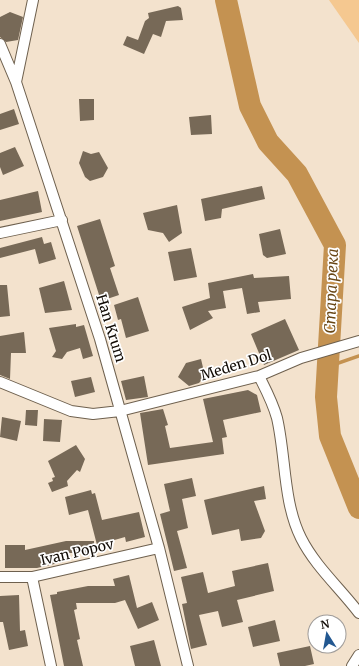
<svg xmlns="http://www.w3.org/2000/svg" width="359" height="666" font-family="Merriweather,serif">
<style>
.green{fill:#f5c890}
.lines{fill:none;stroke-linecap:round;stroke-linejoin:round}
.stream{stroke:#c49251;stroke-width:3.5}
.river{stroke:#c49251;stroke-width:22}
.building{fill:#776957}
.minor-casing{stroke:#6e604e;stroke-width:12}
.minor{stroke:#fff;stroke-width:10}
.labels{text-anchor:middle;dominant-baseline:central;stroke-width:3.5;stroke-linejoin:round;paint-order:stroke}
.street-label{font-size:14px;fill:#110b05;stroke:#fff}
.water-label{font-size:15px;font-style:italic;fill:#694716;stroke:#fff}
</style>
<rect width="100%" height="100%" fill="#f3e2cd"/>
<path class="green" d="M329 0H359V43Z"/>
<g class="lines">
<path class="stream" d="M327 367 359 356"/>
<path class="river" d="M226 0 250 106 268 142 297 174 335 245 326 397 330 436 359 508"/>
</g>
<path class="building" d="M178 6 181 8 183 20 166 21 161 37 153 34 144 54 123 45 127 36 138 40 145 21 149 18 148 13Z
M10 12 23 17 18 40 6 42 0 37V17Z
M79 99H94V120L80 121Z
M14 109 19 124 0 130V114Z
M211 115 212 134 191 135 189 117Z
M15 147 24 166 3 175 0 167V153Z
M83 151 91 154 99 152 108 168 103 177 90 181 85 177 79 163Z
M262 186 265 199 222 209 221 218 205 221 201 199Z
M38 191 42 212 0 221V200Z
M177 205 182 233 169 242 163 233 148 230 143 213Z
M100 219 115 266 110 268 119 295 101 301 77 226Z
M280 229 286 254 267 258 263 255 259 234Z
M42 237 44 244 51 242 56 259 39 264 35 249 0 258V248Z
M191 248 197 277 174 281 168 252Z
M253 274 254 278 289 276 291 299 258 302 260 312 247 314 242 288 223 291 226 308 208 311 213 318 190 330 182 307 210 298 208 283Z
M64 281 72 310 45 313 39 288Z
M0 285H7L10 316 0 317Z
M138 297 149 331 126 338 121 319 118 320 114 305Z
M285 319 299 350 264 365 251 334Z
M76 324V327L84 325 93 356 83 359 80 348 67 352 62 359 52 357 56 351 49 328Z
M24 332 26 353H11L10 379 0 375V336Z
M201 359 205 376 199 383 189 386 178 377 186 363Z
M144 376 148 397 126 400 121 381Z
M91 377 95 392 75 397 71 381Z
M248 390 257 395 261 412 223 420 227 437 222 438 224 454 148 465 140 413 163 409 168 425 165 426 170 448 213 442 203 399Z
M26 410H38L37 426 25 425Z
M2 417 21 421 17 441 0 437Z
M44 419 62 420 60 442 43 441Z
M76 445 85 459 80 472 77 470 67 481 68 486 52 492 48 483 53 481 52 478 55 477 48 461Z
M192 478 196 496 182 499 188 528 177 531 187 568 174 571 160 514 170 511 164 484Z
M264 486 266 499 254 501 265 531 261 538 241 541 239 529 212 535 204 500Z
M91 490 92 494 95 493 102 520 139 512 145 537 126 542 125 537 97 545 88 510 69 515 65 497Z
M66 541H94V553H61L63 562 37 568H5V545H25V550Z
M268 563 274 591 237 600 243 622 222 627 218 611 199 615 207 645 191 649 182 604 187 603 181 577 203 572 208 593 235 586 232 571Z
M129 575 137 608 152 602 159 620 138 629 125 600 115 603H76L77 609 74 610 80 639 77 640 83 666H64L50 595 57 594V592L88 586H115L113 579Z
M19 595 20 631 25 630 28 646 9 650 3 622H0V596Z
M275 620 280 641 253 647 248 627Z
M154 640 161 666H135L130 646Z
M310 646 314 664 305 666H280L277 653Z"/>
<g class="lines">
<g class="minor-casing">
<path id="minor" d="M33 0 16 82 100 339 159 548 188 666
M0 44 16 82
M0 233 62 220
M259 376C266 390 273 403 277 418 286 457 283 502 301 538 315 566 340 588 359 613
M0 382 71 411 93 414 120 411 259 376 301 358 359 341
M0 577H32L159 548
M32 577 51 666
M352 666 359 655"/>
</g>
<use href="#minor" class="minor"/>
</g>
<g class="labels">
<g class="street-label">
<text transform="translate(111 328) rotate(73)">Han Krum</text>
<text transform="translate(236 365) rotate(-17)">Meden Dol</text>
<text transform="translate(77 552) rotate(-13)">Ivan Popov</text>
</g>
<g class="water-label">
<text transform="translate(331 291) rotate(-88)">Стара река</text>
</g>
</g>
<g transform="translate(327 634) rotate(349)"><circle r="19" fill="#ffffff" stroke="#a09d9b"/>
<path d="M0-3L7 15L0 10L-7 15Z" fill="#235891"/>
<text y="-6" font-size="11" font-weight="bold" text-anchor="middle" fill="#110b05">N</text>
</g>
</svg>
